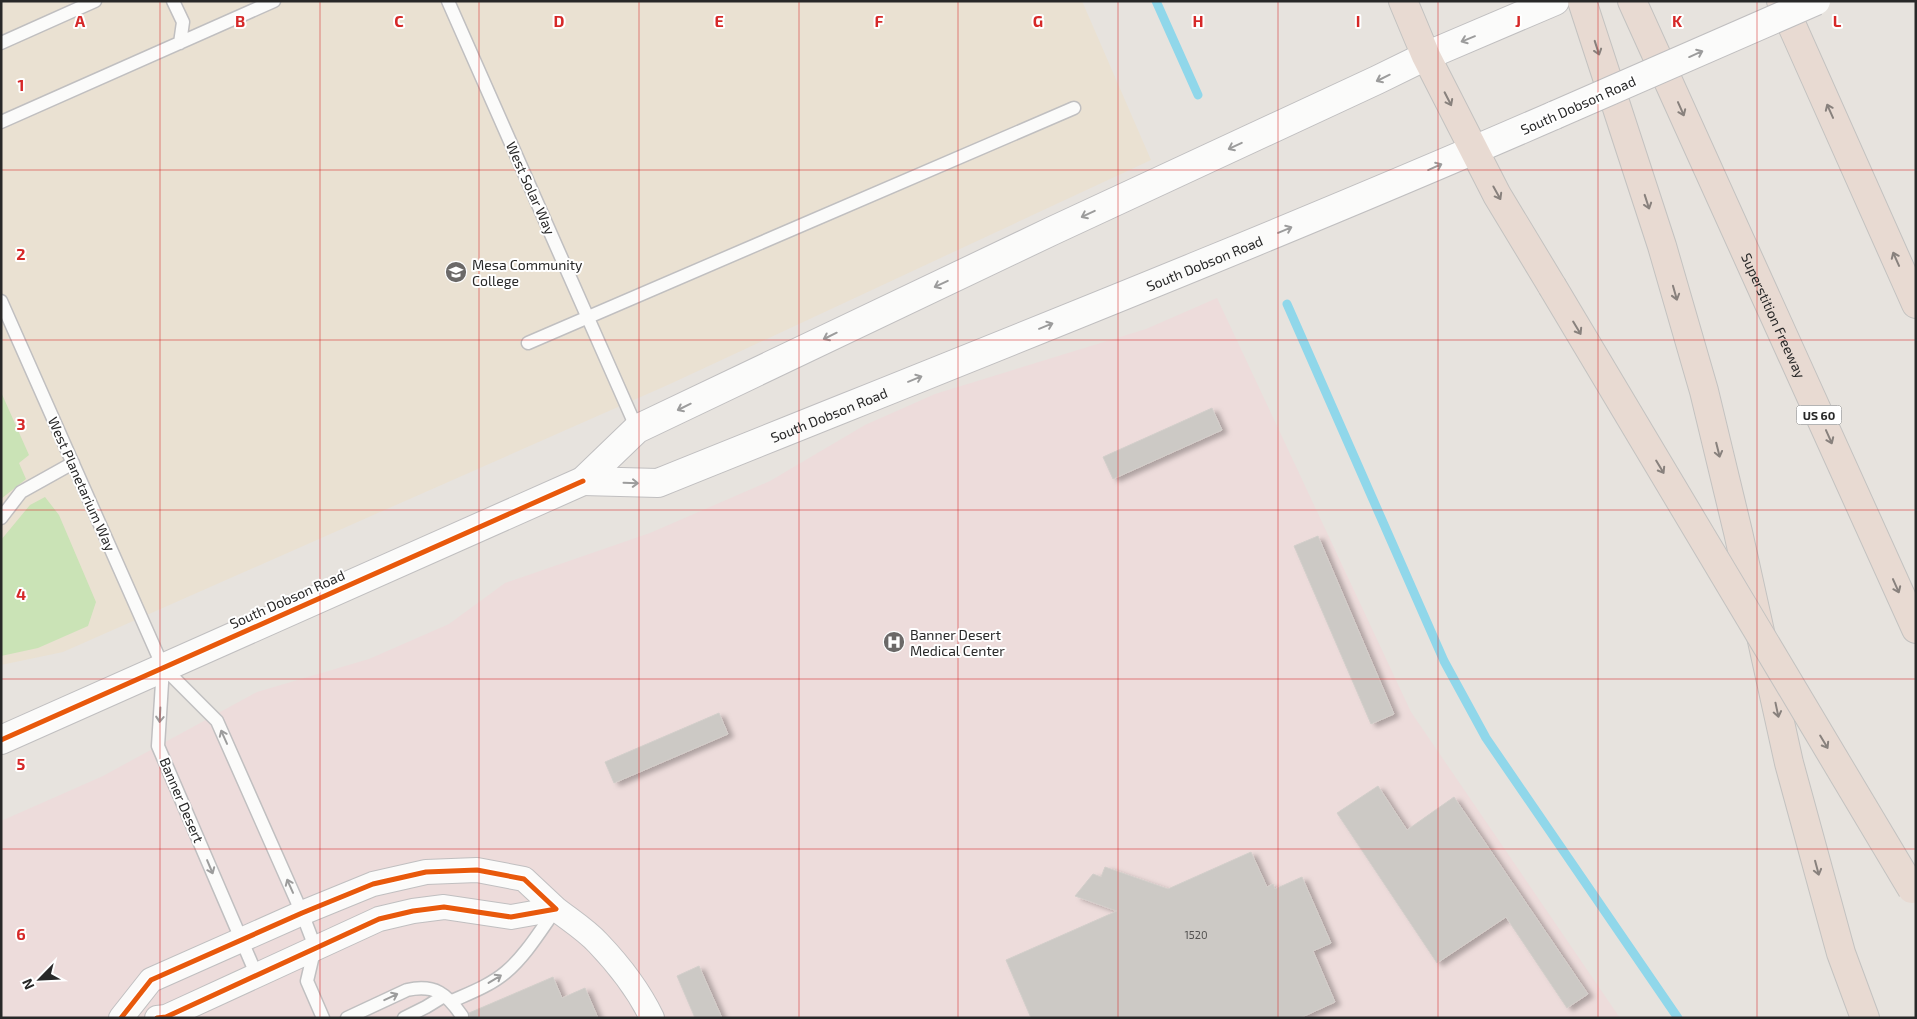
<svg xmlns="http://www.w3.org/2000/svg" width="1917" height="1019" font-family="'Exo 2',sans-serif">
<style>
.education{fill:#eae1d2}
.medical{fill:#eddcdb}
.grass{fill:#cae3b6}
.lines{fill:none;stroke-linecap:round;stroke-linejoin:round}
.stream{stroke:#90d7ea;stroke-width:9}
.building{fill:#ccc9c5;stroke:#d2ceca;filter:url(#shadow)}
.service-casing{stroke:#c0bfc0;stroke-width:15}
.minor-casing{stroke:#c0bfc0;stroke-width:26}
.secondary-casing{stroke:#c0bfc0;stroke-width:30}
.motorway-casing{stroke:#c3c2c0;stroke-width:30}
.service{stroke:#fbfbfa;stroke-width:12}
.minor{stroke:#fbfbfa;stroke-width:24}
.secondary{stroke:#fbfbfa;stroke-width:28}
.motorway{stroke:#e8dad2;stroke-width:28}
.secondary-bridge-casing{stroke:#c0bfc0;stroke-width:30;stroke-linecap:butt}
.motorway-bridge-casing{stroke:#c3c2c0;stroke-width:30;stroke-linecap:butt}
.secondary-bridge{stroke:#fbfbfa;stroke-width:28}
.motorway-bridge{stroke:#e8dad2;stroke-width:28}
.cycleway-casing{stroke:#fff;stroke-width:8}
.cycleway{stroke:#e8590c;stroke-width:5}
.oneway{stroke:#9c9c9c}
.oneway2{stroke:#88817d}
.grid{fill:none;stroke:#d62828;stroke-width:1;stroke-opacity:0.55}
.labels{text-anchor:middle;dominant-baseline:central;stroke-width:4;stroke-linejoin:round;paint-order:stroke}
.number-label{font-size:11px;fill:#535251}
.shield{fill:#fff;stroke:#686868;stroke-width:1}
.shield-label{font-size:12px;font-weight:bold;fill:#282828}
.street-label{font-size:14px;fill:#282828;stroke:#fff}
.poi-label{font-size:14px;fill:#282828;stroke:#fff;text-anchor:start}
.grid-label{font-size:16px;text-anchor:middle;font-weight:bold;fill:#d62828;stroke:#fff;stroke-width:4;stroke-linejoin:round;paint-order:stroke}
</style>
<defs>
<filter id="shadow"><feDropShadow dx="5.5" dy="3" stdDeviation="2.5" flood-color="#0004"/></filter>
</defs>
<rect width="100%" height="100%" fill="#e7e3de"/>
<path class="education" d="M1 1H1082L1151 160 670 384 63 652 1 665Z"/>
<path class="medical" d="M1217 298 1411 712 1620 1018H1V821L103 776 257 692 369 659 449 624 505 583 650 533 770 481 865 425 935 394 1146 329Z"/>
<path class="grass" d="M1 392 29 455 19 463 26 479 1 499Z
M45 497 59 515 96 602 88 626 38 648 1 656V540L30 505Z"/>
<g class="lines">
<path class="stream" d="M1156 1 1198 95
M1287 304 1444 661 1486 738 1678 1018"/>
</g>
<path class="building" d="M1212 408 1222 430 1113 479 1103 457Z
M1318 536 1394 714 1371 724 1294 546Z
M719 713 728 734 614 783 605 762Z
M1378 786 1407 830 1454 797 1588 994 1567 1008 1506 917 1437 963 1337 813Z
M1251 852 1267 887 1273 884 1275 889 1302 877 1331 943 1313 951 1335 1002 1300 1018H1031L1006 960 1117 911 1075 896 1093 874 1101 877 1105 867 1168 889Z
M699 966 722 1018H695L677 976Z
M553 977 562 998 585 988 598 1018H470L469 1013Z"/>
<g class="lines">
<g class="service-casing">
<path id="service" d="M173 1 183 22 180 43
M448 1 637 429
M1 43 95 1
M1 122 274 1
M1 301 163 667 217 721 302 913 315 947 307 981 323 1018
M528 343 1074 108
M1 518 21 492 73 463
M163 667 158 746 257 976
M452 1001C470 993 491 985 506 972 526 955 540 931 556 909
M347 1018 407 990C435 984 447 994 462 1016
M404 1018 426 1007 444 996"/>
</g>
<g class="minor-casing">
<path id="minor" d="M556 909C570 920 586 930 598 943 619 965 639 991 652 1018
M121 1018 151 980 302 913 373 884 426 872 477 870 524 879 556 909 511 917 444 907 413 911 379 919 166 1017 157 1018"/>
</g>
<g class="secondary-casing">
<g id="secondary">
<path id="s1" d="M583 481 658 483C958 362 1259 244 1555 115"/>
<path d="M1 740 583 481 637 429 1052 231 1377 80 1426 56 1555 1"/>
</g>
</g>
<g class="motorway-casing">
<g id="motorway">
<path d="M1403 1 1426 56 1474 150 1497 195 1552 286"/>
<path d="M1582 1 1662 246 1704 391 1738 532 1789 763 1841 953 1865 1018"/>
<path id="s2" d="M1632 1 1916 629"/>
<path d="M1781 1 1916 304"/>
</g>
</g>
<use href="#service" class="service"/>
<use href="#minor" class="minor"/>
<use href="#secondary" class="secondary"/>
<use href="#motorway" class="motorway"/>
<g class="secondary-bridge-casing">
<path id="secondary-bridge" d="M1555 115 1816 1"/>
</g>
<g class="motorway-bridge-casing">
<path id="motorway-bridge" d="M1552 286 1912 889"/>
</g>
<use href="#secondary-bridge" class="secondary-bridge"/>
<use href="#motorway-bridge" class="motorway-bridge"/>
<g class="cycleway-casing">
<path id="cycleway" d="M1 740 583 481
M121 1018 151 980 302 913 373 884 426 872 477 870 524 879 556 909 511 917 444 907 413 911 379 919 166 1017 157 1018"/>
</g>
<use href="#cycleway" class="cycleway"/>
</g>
<defs><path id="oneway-shaft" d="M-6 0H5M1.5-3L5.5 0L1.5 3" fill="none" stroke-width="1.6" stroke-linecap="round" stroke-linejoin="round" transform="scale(1.25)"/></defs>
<g class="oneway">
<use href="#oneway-shaft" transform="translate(1468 39) rotate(158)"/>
<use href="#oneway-shaft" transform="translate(1696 54) rotate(-24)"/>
<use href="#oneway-shaft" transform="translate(1383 78) rotate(154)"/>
<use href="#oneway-shaft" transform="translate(1235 146) rotate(155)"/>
<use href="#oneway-shaft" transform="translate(1435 167) rotate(-24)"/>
<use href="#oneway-shaft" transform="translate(1088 214) rotate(155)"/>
<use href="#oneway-shaft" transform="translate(1285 230) rotate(-23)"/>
<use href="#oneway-shaft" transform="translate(941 284) rotate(155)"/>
<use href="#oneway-shaft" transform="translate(1046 326) rotate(-22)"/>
<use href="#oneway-shaft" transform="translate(830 336) rotate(154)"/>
<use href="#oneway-shaft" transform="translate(915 379) rotate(-22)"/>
<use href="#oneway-shaft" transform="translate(684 407) rotate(154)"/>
<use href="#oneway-shaft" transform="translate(631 483) rotate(2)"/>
<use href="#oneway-shaft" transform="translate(160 715) rotate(93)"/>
<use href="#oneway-shaft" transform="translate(224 737) rotate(-114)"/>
<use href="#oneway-shaft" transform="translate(210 867) rotate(67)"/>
<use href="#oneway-shaft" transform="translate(290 886) rotate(-114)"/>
<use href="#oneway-shaft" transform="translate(495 979) rotate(-31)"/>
<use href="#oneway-shaft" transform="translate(391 997) rotate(-25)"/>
</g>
<g class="oneway2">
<use href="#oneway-shaft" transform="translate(1597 48) rotate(72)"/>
<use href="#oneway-shaft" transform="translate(1448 99) rotate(63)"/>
<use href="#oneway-shaft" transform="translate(1681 109) rotate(66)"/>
<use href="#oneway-shaft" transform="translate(1830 111) rotate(-114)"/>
<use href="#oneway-shaft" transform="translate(1497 193) rotate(61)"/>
<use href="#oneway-shaft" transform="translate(1647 202) rotate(72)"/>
<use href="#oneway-shaft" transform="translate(1896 259) rotate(-114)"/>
<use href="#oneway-shaft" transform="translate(1675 293) rotate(74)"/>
<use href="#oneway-shaft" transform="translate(1577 328) rotate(59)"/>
<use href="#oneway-shaft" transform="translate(1829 437) rotate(66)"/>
<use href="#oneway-shaft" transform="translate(1718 450) rotate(76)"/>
<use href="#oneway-shaft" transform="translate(1660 467) rotate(59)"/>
<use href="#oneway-shaft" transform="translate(1896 586) rotate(66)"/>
<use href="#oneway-shaft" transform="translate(1777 710) rotate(78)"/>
<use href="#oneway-shaft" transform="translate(1824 742) rotate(59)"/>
<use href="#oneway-shaft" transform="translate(1817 868) rotate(75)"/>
</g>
<path class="grid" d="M160 1V1018M320 1V1018M479 1V1018M639 1V1018M799 1V1018M958 1V1018M1118 1V1018M1278 1V1018M1438 1V1018M1598 1V1018M1757 1V1018M1 170H1916M1 340H1916M1 510H1916M1 679H1916M1 849H1916"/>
<defs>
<g id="university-disc" transform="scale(1.125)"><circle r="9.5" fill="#6b6968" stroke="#fff"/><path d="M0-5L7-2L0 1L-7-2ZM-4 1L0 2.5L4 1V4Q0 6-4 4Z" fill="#fff"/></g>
<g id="hospital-disc" transform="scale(1.125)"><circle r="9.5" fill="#6b6968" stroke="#fff"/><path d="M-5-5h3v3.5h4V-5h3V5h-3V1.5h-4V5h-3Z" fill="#fff"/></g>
</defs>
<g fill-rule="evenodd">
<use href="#university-disc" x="456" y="272"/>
<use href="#hospital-disc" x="894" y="642"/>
</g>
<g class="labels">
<g class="number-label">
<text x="1196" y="934">1520</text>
</g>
<rect class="shield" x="1796.5" y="405.5" width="45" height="19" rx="4"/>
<g class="shield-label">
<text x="1819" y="415">US 60</text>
</g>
<g class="street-label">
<text transform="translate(1578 105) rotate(-24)">South Dobson Road</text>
<text transform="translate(531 188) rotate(66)">West Solar Way</text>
<text stroke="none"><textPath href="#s1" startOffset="664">South Dobson Road</textPath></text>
<text stroke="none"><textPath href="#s2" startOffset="345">Superstition Freeway</textPath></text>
<text stroke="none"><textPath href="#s1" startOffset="259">South Dobson Road</textPath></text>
<text transform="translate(82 484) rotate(66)">West Planetarium Way</text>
<text transform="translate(287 599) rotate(-24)">South Dobson Road</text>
<text transform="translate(182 800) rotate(67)">Banner Desert</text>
</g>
<g class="poi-label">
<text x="472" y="264">Mesa Community<tspan x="472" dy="16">College</tspan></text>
<text x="910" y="634">Banner Desert<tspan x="910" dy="16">Medical Center</tspan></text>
</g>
</g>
<g class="grid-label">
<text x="80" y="27">A</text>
<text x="240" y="27">B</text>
<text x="399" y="27">C</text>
<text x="559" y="27">D</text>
<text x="719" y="27">E</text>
<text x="879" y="27">F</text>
<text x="1038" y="27">G</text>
<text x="1198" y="27">H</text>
<text x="1358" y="27">I</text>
<text x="1518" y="27">J</text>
<text x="1677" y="27">K</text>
<text x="1837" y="27">L</text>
<text x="21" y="91">1</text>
<text x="21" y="260">2</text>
<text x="21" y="430">3</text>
<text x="21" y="600">4</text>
<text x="21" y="770">5</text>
<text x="21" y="940">6</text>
</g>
<rect width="1917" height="1019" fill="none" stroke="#282828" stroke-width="5"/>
<g transform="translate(40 979) rotate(246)" stroke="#ffffff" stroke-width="4" paint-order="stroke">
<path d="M0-4L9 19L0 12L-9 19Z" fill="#282828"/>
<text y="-8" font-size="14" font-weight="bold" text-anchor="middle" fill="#282828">N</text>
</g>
</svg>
